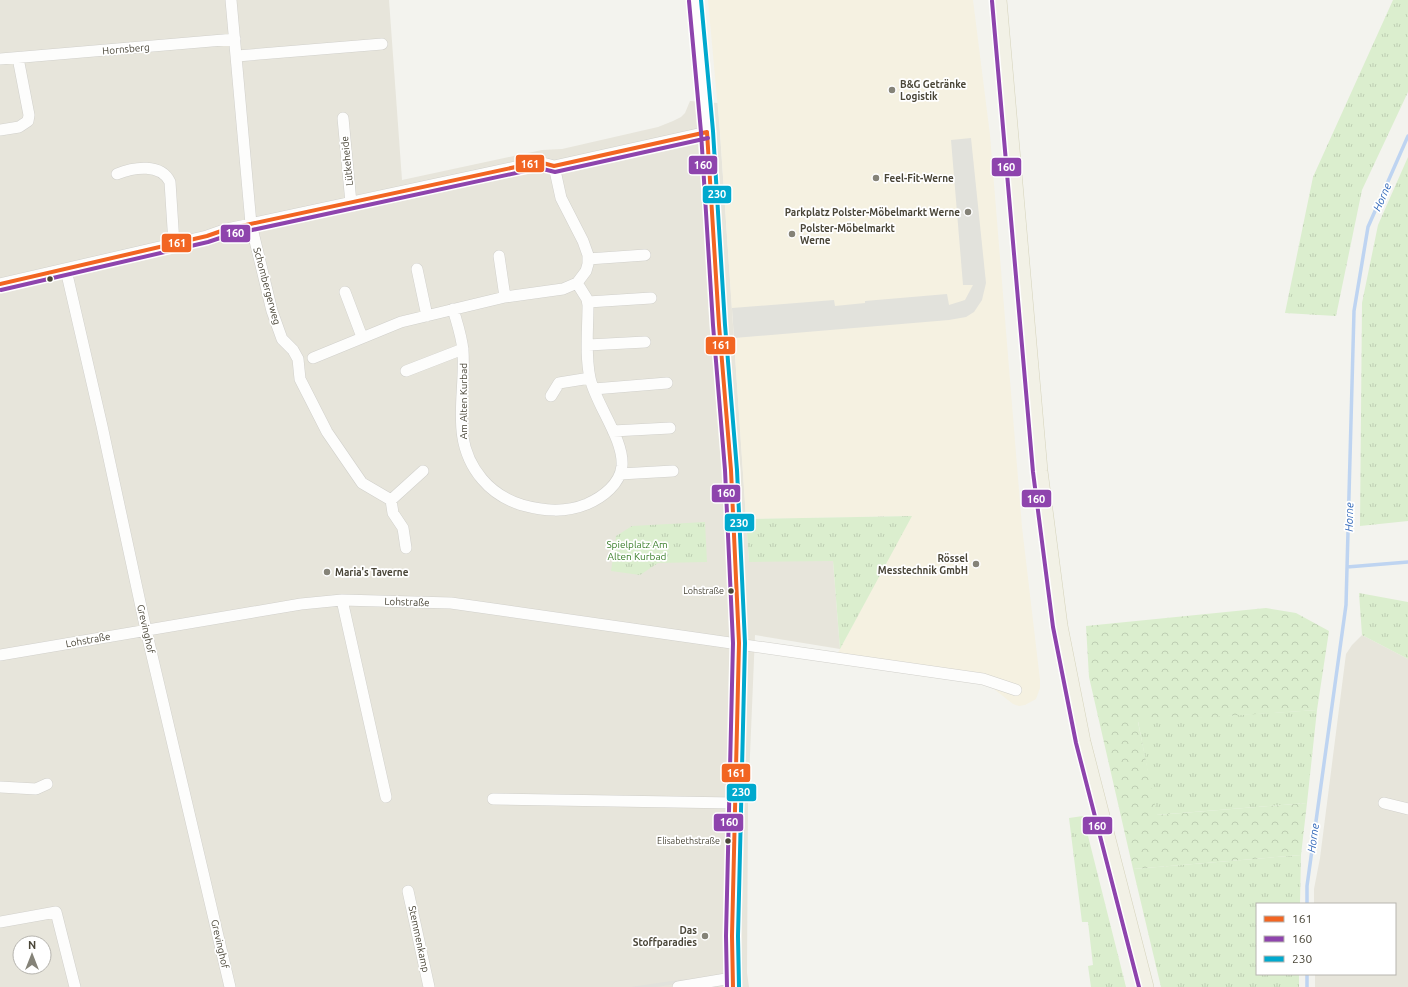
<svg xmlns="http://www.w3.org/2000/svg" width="1408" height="987" font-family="Ubuntu,sans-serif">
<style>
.residential{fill:#e7e5db;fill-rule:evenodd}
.commercial{fill:#f5f1e1}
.grass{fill:url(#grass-tufts)}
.forest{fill:url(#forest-crowns)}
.parking{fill:#e2e2dc}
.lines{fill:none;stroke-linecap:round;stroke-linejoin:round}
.stream{stroke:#bed4f1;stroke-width:3.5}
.street-casing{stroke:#d1d0cb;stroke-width:12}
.primary-casing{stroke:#d5d3bb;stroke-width:18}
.street{stroke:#fdfdfc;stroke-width:11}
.primary{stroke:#f2f1e6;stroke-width:17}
.bus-1-casing{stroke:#fff;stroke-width:7}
.bus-2-casing{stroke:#fff;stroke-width:7}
.bus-3-casing{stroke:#fff;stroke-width:7}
.bus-1{stroke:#f26522;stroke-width:4}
.bus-2{stroke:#8e44ad;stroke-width:4}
.bus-3{stroke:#00a9ce;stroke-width:4}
.poi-dot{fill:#858378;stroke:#fff;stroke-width:1.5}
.bus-dot{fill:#4a4638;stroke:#fff;stroke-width:1.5}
.labels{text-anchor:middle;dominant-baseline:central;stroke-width:3.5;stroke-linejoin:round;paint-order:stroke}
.bus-label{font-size:9px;fill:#4a4638;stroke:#fff;text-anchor:end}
.street-label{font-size:10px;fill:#4a4638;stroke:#fff}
.poi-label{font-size:10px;font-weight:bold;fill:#4a4638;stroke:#fff;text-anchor:start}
.park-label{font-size:10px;fill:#3a7e2a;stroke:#fff}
.water-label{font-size:11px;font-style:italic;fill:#2f66b9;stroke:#fff}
.line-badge{stroke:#fff;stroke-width:1.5}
.badge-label{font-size:11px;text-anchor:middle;font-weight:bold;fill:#fff}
</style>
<defs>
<pattern id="grass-tufts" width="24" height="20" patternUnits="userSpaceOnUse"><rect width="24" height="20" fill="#dbeece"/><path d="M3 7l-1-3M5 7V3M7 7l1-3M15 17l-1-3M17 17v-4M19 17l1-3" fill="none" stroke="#bdcdb2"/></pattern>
<pattern id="forest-crowns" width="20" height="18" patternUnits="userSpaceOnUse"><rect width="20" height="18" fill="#dbeece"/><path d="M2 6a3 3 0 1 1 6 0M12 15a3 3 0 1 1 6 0" fill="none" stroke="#bdcdb2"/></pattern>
</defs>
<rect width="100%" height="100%" fill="#f3f3ee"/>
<path class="residential" d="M0 0H389L402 180 542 150 562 149 658 127 673 121 681 117 685 113 690 101 718 103 749 561H833L840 649 755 635 748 803 747 973 749 987H0ZM20 943H44V967H20Z
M1362 635 1408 659V987H1315V974H1395V904H1314V889L1320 858 1346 654 1352 645Z"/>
<path class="commercial" d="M708 0H973L990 135 1022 527 1040 680V688L1036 699 1025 705 1019 706 1013 704 994 689 982 682 834 660 911 516 746 519 720 132Z"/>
<path class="grass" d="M1393 0H1408V92L1362 190 1336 316 1285 313 1313 177Z
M1408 157V521L1360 526 1362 303 1378 225Z
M912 516 840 649 833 561 749 562 746 519Z
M705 522 707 562 658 563 640 575 611 571 616 536 632 526Z
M1359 593 1408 602V659L1362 635Z
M1317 710 1307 803 1156 815 1138 721Z
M1083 816 1126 987H1091L1088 966 1093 965 1088 922H1082L1069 818Z
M1301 855 1300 904H1257V974H1299V987H1161L1133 869Z"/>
<path class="forest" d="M1266 608 1296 613 1329 631 1317 710 1138 722 1157 815 1307 803 1301 855 1133 869 1089 677 1086 626Z"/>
<path class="parking" d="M971 138 986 283 982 300 974 312 966 317 949 320 734 338 732 308 834 300 835 306 865 303V301L947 294 949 305 965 300 973 285H963L951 140Z
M685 979 689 982 656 987H631Z"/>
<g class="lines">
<path class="stream" d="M1347 567 1408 562
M1307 904V886L1346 605 1354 311 1368 227 1408 136
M1307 987V974"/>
<g class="street-casing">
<path id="street" d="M231 0 251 224 272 311 282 339 293 350 298 359 300 379 327 432 362 483 391 500 393 513 403 528 406 548
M695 0 707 132 719 325 731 470 739 643 732 936 733 987
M237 56 382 44
M0 59 235 39
M343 118 351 203
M0 130 19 127 28 121 29 115 18 58
M117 174C134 167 161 163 170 182L174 244
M499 256 505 297
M588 259 645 255
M417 269 427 316
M66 270 102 426 146 630 230 987
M0 284 207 236 227 229 539 162 554 166 707 132
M345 292 362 337
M588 302 651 298
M453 309C457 323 462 337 463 351 466 396 449 440 482 479 492 491 506 500 522 505 544 511 565 513 587 504 603 497 620 484 622 466 624 439 596 405 590 378 585 355 588 329 588 305L587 299 577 283
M588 345 645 342
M313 358 401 322 505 297 563 289 577 283 586 271 588 264V255L583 241 561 198 554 166
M406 371 463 349
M594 389 667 383
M551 396 559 383 590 378
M613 431 670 428
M620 474 673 471
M391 500 423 471
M342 600 386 797
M0 655 301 604 342 600 451 603 983 679 1016 690
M0 787 36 789 47 784
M493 799 734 803
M1384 803 1408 809
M408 891 429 987
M0 922 56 912 75 987
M678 987 732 978"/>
</g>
<g class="primary-casing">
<path id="primary" d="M998 0 1039 471 1059 626 1082 742 1145 987"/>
</g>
<use href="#street" class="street"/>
<use href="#primary" class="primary"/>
<g class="bus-1-casing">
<path id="bus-1" d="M707 132 719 325 731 470 739 643 732 936 733 987
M0 284 207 236 227 229 539 162 554 166 707 132"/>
</g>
<g class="bus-2-casing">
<path id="bus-2" d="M689 1 701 132 713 325 725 470 733 643 726 936 727 987
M992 1 1033 472 1053 627 1076 743 1139 987
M1 290 208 242 229 235 539 168 555 172 708 138"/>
</g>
<g class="bus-3-casing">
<path id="bus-3" d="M701 0 713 131 725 325 737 470 745 643 738 936 739 987"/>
</g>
<use href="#bus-1" class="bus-1"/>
<use href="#bus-2" class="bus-2"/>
<use href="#bus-3" class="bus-3"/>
</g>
<g class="poi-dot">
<circle cx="892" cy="90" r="4"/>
<circle cx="876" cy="178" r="4"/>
<circle cx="968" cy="212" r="4"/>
<circle cx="792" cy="234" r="4"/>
<circle cx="976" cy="564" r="4"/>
<circle cx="327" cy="572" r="4"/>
<circle cx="705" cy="936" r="4"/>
</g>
<g class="bus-dot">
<circle cx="50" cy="279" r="3.5"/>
<circle cx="731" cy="591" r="3.5"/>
<circle cx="728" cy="841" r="3.5"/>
</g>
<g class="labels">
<g class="bus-label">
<text x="724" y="591">Lohstraße</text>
<text x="720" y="841">Elisabethstraße</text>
</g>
<g class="street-label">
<text transform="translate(126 49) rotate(-5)">Hornsberg</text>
<text transform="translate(347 161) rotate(-96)">Lütkeheide</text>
<text transform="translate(267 286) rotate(75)">Schombergerweg</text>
<text transform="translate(463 401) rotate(-90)">Am Alten Kurbad</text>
<text transform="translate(407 602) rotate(2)">Lohstraße</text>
<text transform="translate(146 629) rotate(77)">Grevinghof</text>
<text transform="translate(88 640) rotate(-10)">Lohstraße</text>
<text transform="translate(419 939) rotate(78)">Stemmenkamp</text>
<text transform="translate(220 944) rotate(77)">Grevinghof</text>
</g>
<g class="poi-label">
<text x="900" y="84">B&amp;G Getränke<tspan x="900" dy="12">Logistik</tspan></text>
<text x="884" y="178">Feel-Fit-Werne</text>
<text x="960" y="212" text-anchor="end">Parkplatz Polster-Möbelmarkt Werne</text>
<text x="800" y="228">Polster-Möbelmarkt<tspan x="800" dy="12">Werne</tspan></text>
<text x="968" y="558" text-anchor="end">Rössel<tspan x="968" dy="12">Messtechnik GmbH</tspan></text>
<text x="335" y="572">Maria's Taverne</text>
<text x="697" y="930" text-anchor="end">Das<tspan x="697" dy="12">Stoffparadies</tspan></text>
</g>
<g class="park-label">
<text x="637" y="544">Spielplatz Am<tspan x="637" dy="12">Alten Kurbad</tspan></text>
</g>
<g class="water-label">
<text transform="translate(1382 197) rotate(-66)">Horne</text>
<text transform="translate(1349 517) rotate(-89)">Horne</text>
<text transform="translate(1313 838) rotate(-82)">Horne</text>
</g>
</g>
<g class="line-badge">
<rect x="515" y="154" width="30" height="19" rx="4" fill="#f26522"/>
<rect x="688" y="155" width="30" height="20" rx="4" fill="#8e44ad"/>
<rect x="991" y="157" width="31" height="20" rx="4" fill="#8e44ad"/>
<rect x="702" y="185" width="30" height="19" rx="4" fill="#00a9ce"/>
<rect x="220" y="224" width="31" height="19" rx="4" fill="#8e44ad"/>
<rect x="161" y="233" width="31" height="20" rx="4" fill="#f26522"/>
<rect x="705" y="336" width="31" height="19" rx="4" fill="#f26522"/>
<rect x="711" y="484" width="30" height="19" rx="4" fill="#8e44ad"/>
<rect x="1021" y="489" width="31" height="19" rx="4" fill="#8e44ad"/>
<rect x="724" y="513" width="31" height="19" rx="4" fill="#00a9ce"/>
<rect x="721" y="763" width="30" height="20" rx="4" fill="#f26522"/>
<rect x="726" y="783" width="31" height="19" rx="4" fill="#00a9ce"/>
<rect x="713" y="813" width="31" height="19" rx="4" fill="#8e44ad"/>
<rect x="1082" y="816" width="31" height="19" rx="4" fill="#8e44ad"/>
</g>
<g class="badge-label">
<text x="530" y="168">161</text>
<text x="703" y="169">160</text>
<text x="1006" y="171">160</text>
<text x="717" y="198">230</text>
<text x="235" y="237">160</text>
<text x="177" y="247">161</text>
<text x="721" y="349">161</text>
<text x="726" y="497">160</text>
<text x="1036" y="503">160</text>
<text x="739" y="527">230</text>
<text x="736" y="777">161</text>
<text x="741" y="796">230</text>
<text x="729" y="826">160</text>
<text x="1097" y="830">160</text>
</g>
<rect x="1256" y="903" width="140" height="72" fill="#ffffff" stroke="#b7b5af"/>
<rect x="1264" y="916" width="20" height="6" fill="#f26522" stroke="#b7b5af"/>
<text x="1292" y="923" font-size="12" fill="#4a4638">161</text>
<rect x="1264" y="936" width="20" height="6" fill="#8e44ad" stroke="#b7b5af"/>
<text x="1292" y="943" font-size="12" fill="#4a4638">160</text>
<rect x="1264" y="956" width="20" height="6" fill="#00a9ce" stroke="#b7b5af"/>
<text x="1292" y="963" font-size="12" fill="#4a4638">230</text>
<g transform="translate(32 955)"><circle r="19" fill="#ffffff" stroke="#b7b5af"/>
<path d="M0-3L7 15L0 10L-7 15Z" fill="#858378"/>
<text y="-6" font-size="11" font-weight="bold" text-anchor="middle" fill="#4a4638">N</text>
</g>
</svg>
